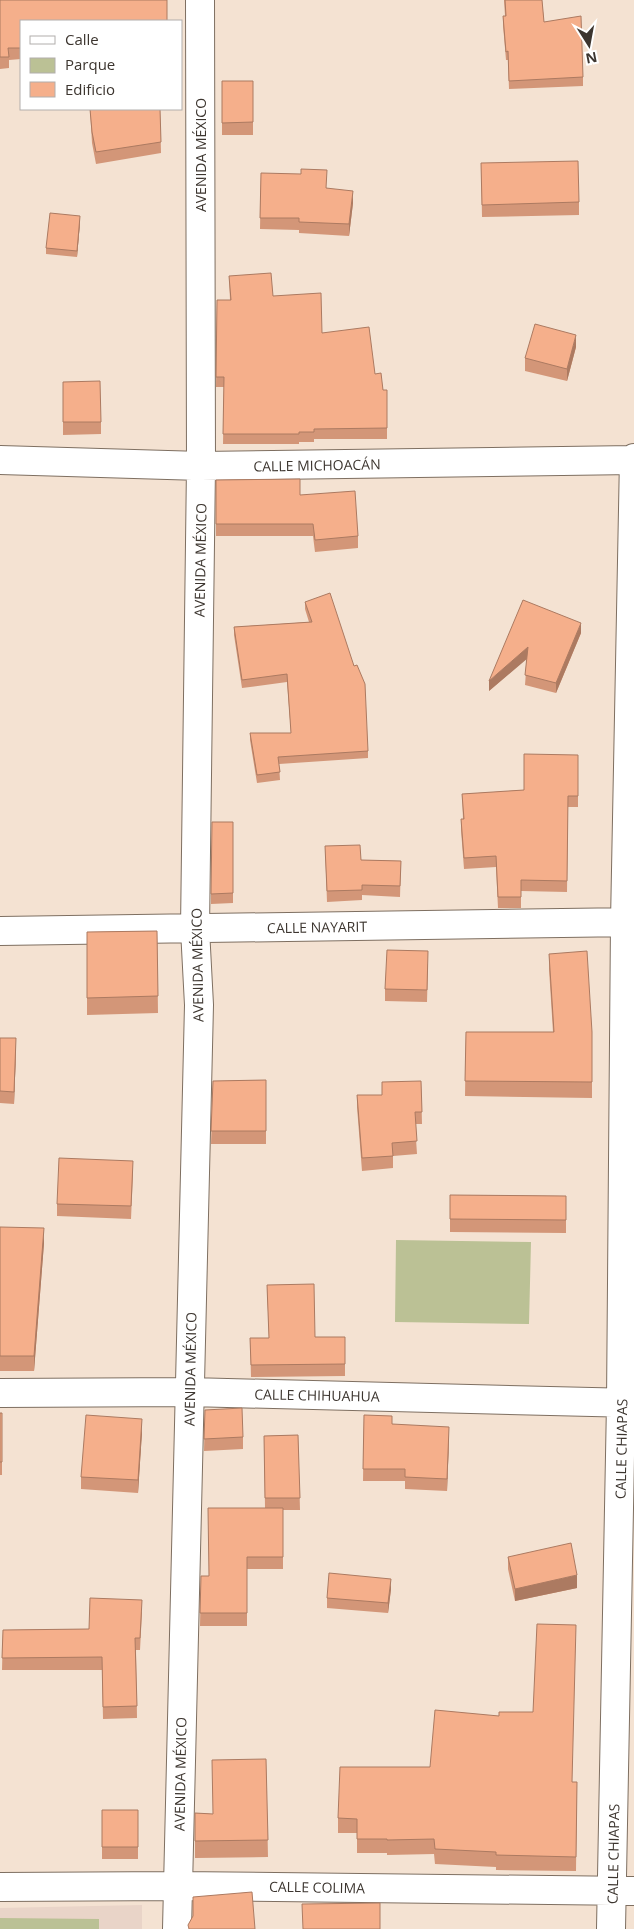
<svg xmlns="http://www.w3.org/2000/svg" width="634" height="1929" font-family="'Open Sans',sans-serif">
<style>
.education{fill:#e9d4c8}
.green{fill:#bbc195}
.lines{fill:none;stroke-linecap:round;stroke-linejoin:round}
.minor-casing{stroke:#7e6f61;stroke-width:30}
.minor{stroke:#fff;stroke-width:28}
.wall{fill:#d39678}
.shaded-wall{fill:#ac7a61}
.building{fill:#f5af8b;stroke:#ac7a61}
.labels{text-anchor:middle;dominant-baseline:central;stroke-width:4;stroke-linejoin:round;paint-order:stroke}
.street-label{font-size:14px;fill:#3c352f;stroke:#fff}
</style>
<rect width="100%" height="100%" fill="#f4e2d2"/>
<path class="education" d="M142 1905V1929H0V1908Z"/>
<path class="green" d="M396 1240 531 1242 529 1324 395 1322Z
M0 1918 99 1919V1929H0Z"/>
<g class="lines">
<g class="minor-casing">
<path id="minor" d="M0 460 201 466 634 460
M0 931 634 922
M0 1393 189 1392 634 1403
M0 1887 178 1886 634 1891
M177 1929 199 1005 195 929 201 466 200 0
M611 1929 621 1403 625 922 634 458"/>
</g>
<use href="#minor" class="minor"/>
</g>
<path class="wall" d="M0 0 21 21V59L9 60V68L0 69Z
M504 0H542L544 22 583 77V86L509 89 508 60H506L503 25V16H505Z
M222 81H253V135H222Z
M90 109H160L161 153 96 164 92 143Z
M481 163 579 202V215L482 217Z
M261 173 327 188 353 203 349 236 299 233V230L260 229Z
M80 223 77 257 46 254V248Z
M229 276 273 296 375 374 383 390H387V439H314V442H299V444H223L224 387H216L217 300H230Z
M576 347 567 381 525 371V358Z
M63 382 101 422V434L63 435Z
M216 480 300 495 358 536V548L315 552 313 536H216Z
M523 600 581 633 556 693 525 685 527 658 489 691Z
M305 602 368 751V758L279 764 280 780 257 783 250 740V733H291L287 682 242 688 234 635V627L309 622 305 609Z
M578 755V807H568L567 892 521 891V908H498L496 867 464 869 461 830V819H463L462 794 524 790Z
M233 822V903L211 904V894Z
M325 846 361 860 401 861 400 897 362 895V900L327 902Z
M157 931 158 1013 87 1015V932Z
M549 954 592 1032V1098L465 1096 466 1032H553L549 969Z
M428 964 427 1002 385 1001V989Z
M0 1038 16 1051 14 1104 0 1103Z
M266 1080V1144H211L213 1081Z
M421 1081 422 1124H415L417 1154 393 1156V1168L362 1171 357 1107V1095H382Z
M133 1173 131 1219 57 1216V1204Z
M450 1195 566 1196V1233L450 1232Z
M0 1227 44 1243 34 1371H0Z
M267 1285 315 1337H345V1376L251 1377 250 1338H269Z
M205 1410 243 1437V1449L204 1451Z
M0 1413H2V1475H0Z
M364 1415 392 1424 449 1439 447 1491 405 1489V1481H363Z
M142 1432 138 1493 81 1489V1477Z
M298 1435 300 1510H283V1569H247V1626H200L201 1576H209L265 1508 264 1436Z
M508 1557 577 1588 515 1601 508 1569Z
M391 1589 388 1613 327 1608V1598Z
M142 1612 140 1650H136L137 1718 103 1719 102 1670H2L3 1630 89 1629Z
M266 1759 268 1857 195 1858V1813L213 1814Z
M572 1782H577L576 1871 496 1870V1867L435 1864 434 1854 387 1855V1853H357V1833H338V1818Z
M102 1810H138V1859H102Z"/>
<path class="shaded-wall" d="M353 191V203L349 236V224Z
M80 216V223L77 257V251Z
M576 335V347L567 381V369Z
M581 623V633L556 693V683Z
M528 647V658L489 691V681Z
M16 1038V1051L14 1104V1092Z
M44 1228V1243L34 1371V1356Z
M142 1419V1432L138 1493V1480Z
M449 1427V1439L447 1491V1479Z
M577 1575V1588L515 1601V1589Z
M391 1579V1589L388 1613V1603Z"/>
<path class="building" d="M0 0H167V21H21V48H8L9 57H0Z
M505 0H542L544 22 581 16 583 77 509 81 508 51 506 52 503 16H506Z
M222 81H253V122L222 123Z
M90 109H160L161 142 96 152 92 132Z
M578 161 579 202 482 205 481 163Z
M301 169 327 170 326 188 353 191 349 224 299 222V218H260L261 173 301 174Z
M50 213 80 216 77 251 46 248Z
M271 273 273 296 321 293 322 333 369 327 375 374 381 373 383 390H387V428L314 429V432H299V434H223L224 377H216L217 300H231L229 276Z
M535 324 576 335 567 369 525 358Z
M100 381 101 422H63V382Z
M300 479V495L355 491 358 536 315 540 313 524H216V480Z
M330 593 354 666 357 665 365 684 368 751 278 757 280 772 257 775 250 733H291L287 674 242 680 234 627 312 622 305 602Z
M523 600 581 623 556 683 525 675 528 647 489 681Z
M524 754 578 755V796H568L567 881 521 880V897H498L496 856 464 858 461 819H464L462 794 524 790Z
M212 822H233V893L211 894Z
M360 845 361 860 401 861 400 886 362 885V890L327 891 325 846Z
M157 931 158 996 87 998V932Z
M387 950 428 951 427 990 385 989Z
M587 951 592 1032V1082L465 1081 466 1032H554L549 954Z
M0 1038H16L14 1092 0 1091Z
M266 1080V1131H211L213 1081Z
M421 1081 422 1112H415L417 1141 392 1143 393 1156 362 1158 357 1095H382V1082Z
M59 1158 133 1161 131 1206 57 1204Z
M450 1195 566 1196V1220L450 1219Z
M0 1227 44 1228 34 1356H0Z
M314 1284 315 1337H345V1364L251 1365 250 1338H269L267 1285Z
M242 1408 243 1437 204 1439 205 1410Z
M0 1413H2V1462H0Z
M86 1415 142 1419 138 1480 81 1477Z
M364 1415 392 1416V1424L449 1427 447 1479 405 1477V1469H363Z
M298 1435 300 1498H265L264 1436Z
M208 1508H283V1557H247V1613H200L201 1576H209Z
M571 1543 577 1575 515 1589 508 1557Z
M329 1573 391 1579 388 1603 327 1598Z
M90 1598 142 1600 140 1638H135L137 1706 103 1707 102 1657 2 1658 3 1630 89 1629Z
M537 1624 576 1625 572 1782H577L576 1857 496 1855V1852L435 1849 434 1839 387 1840V1839H357V1819L338 1818 340 1767H430L435 1710 499 1716V1712H533Z
M266 1759 268 1840 195 1841V1813L213 1814 212 1760Z
M102 1810H138V1847H102Z
M252 1892 255 1929H189L188 1925 193 1916V1897Z
M380 1903V1929H303L302 1904Z"/>
<g class="labels">
<g class="street-label">
<text transform="translate(200 155) rotate(-90)">AVENIDA MÉXICO</text>
<text transform="translate(317 465) rotate(-1)">CALLE MICHOACÁN</text>
<text transform="translate(200 560) rotate(-89)">AVENIDA MÉXICO</text>
<text transform="translate(317 927) rotate(-1)">CALLE NAYARIT</text>
<text transform="translate(197 965) rotate(-91)">AVENIDA MÉXICO</text>
<text transform="translate(190 1369) rotate(-89)">AVENIDA MÉXICO</text>
<text transform="translate(317 1395) rotate(1)">CALLE CHIHUAHUA</text>
<text transform="translate(621 1449) rotate(-89)">CALLE CHIAPAS</text>
<text transform="translate(180 1774) rotate(-89)">AVENIDA MÉXICO</text>
<text transform="translate(613 1854) rotate(-89)">CALLE CHIAPAS</text>
<text transform="translate(317 1887) rotate(1)">CALLE COLIMA</text>
</g>
</g>
<rect x="20" y="20" width="162" height="90" fill="#ffffff" stroke="#b1aeac"/>
<rect x="30" y="36" width="25" height="8" fill="#ffffff" stroke="#b1aeac"/>
<text x="65" y="45" font-size="15" fill="#3c352f">Calle</text>
<rect x="30" y="58" width="25" height="15" fill="#bbc195" stroke="#b1aeac"/>
<text x="65" y="70" font-size="15" fill="#3c352f">Parque</text>
<rect x="30" y="82" width="25" height="15" fill="#f5af8b" stroke="#b1aeac"/>
<text x="65" y="95" font-size="15" fill="#3c352f">Edificio</text>
<g transform="translate(589 45) rotate(169)" stroke="#ffffff" stroke-width="4" paint-order="stroke">
<path d="M0-4L9 19L0 12L-9 19Z" fill="#3c352f"/>
<text y="-8" font-size="14" font-weight="bold" text-anchor="middle" fill="#3c352f">N</text>
</g>
</svg>
